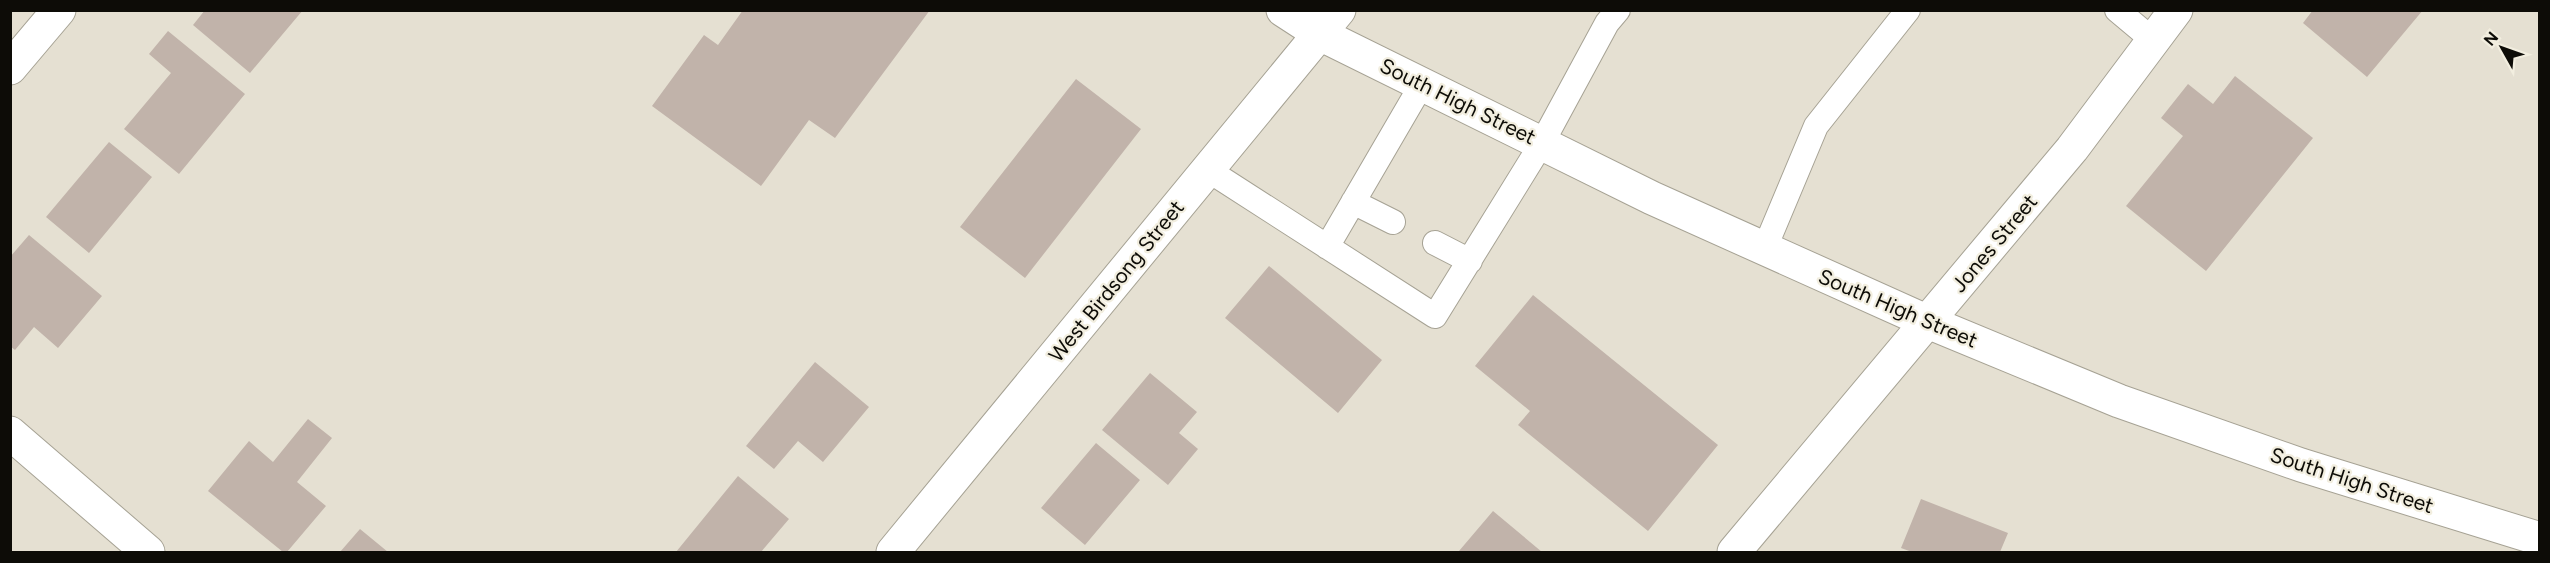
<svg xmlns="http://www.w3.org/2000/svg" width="2550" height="563" font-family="Figtree,sans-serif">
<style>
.building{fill:#c1b3aa}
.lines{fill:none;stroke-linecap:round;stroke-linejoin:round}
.lane-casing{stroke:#a6a294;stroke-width:26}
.street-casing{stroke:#a6a294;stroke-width:35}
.secondary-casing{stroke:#a6a294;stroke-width:35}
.lane{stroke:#fff;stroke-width:24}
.street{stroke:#fff;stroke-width:33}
.secondary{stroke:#fff;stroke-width:33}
.labels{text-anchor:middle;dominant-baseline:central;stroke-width:4.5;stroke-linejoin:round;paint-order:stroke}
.street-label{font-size:21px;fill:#0d0c07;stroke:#f2eedf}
</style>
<rect width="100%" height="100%" fill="#e5e0d2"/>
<path class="building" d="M205 10H303L250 73 193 25Z
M743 10H930L835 138 809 120 761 186 652 106 704 35 718 45Z
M2313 10H2423L2367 77 2303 23Z
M168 31 245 94 179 174 124 129 171 73 149 54Z
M2235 76 2313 138 2206 271 2126 206 2183 136 2161 118 2188 84 2213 104Z
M1076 79 1141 129 1025 278 960 227Z
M109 142 152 177 89 253 46 217Z
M29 235 102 296 58 348 34 327 15 350 10 346V257Z
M1269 266 1382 360 1338 413 1225 318Z
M1533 295 1718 445 1648 531 1518 425 1530 411 1475 366Z
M815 362 869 407 823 462 798 441 774 469 746 446Z
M1150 373 1197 412 1179 433 1198 449 1168 485 1102 430Z
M308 419 332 438 297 482 326 506 287 552H283L208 491 249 441 273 462Z
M1096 443 1140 480 1085 545 1041 508Z
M738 476 789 519 761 552H676Z
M1921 499 2008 533 2000 552H1912L1901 548Z
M1493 511 1542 552 1459 551Z
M360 529 388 552H340Z"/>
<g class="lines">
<g class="lane-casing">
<path id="lane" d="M2117 10 2154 41
M1208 170 1435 316 1542 143 1607 23 1618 10
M1353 202 1393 222
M1435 243 1470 261
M1327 247 1422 84
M1764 250 1816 126 1908 10"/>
</g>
<g class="street-casing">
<path id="street" d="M10 68 59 10
M10 433 148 552
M1734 552 2072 149 2176 10"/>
</g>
<g class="secondary-casing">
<path id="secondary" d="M1283 10 1320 34 1652 198 1928 322 2119 401 2301 465 2540 539
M893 552 1339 10"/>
</g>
<use href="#lane" class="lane"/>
<use href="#street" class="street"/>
<use href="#secondary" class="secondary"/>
</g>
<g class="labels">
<g class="street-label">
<text transform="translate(1458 101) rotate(26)">South High Street</text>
<text transform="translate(1994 243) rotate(-50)">Jones Street</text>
<text transform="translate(1116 281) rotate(-51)">West Birdsong Street</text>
<text transform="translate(1898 308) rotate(23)">South High Street</text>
<text transform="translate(2352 480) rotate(18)">South High Street</text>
</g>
</g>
<rect width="2550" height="563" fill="none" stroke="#0d0c07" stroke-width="24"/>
<g transform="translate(2502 48) rotate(310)" stroke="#f2eedf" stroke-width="4.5" paint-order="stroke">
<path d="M0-4.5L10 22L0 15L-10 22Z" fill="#0d0c07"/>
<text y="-9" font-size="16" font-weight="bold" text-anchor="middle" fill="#0d0c07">N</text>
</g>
</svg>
